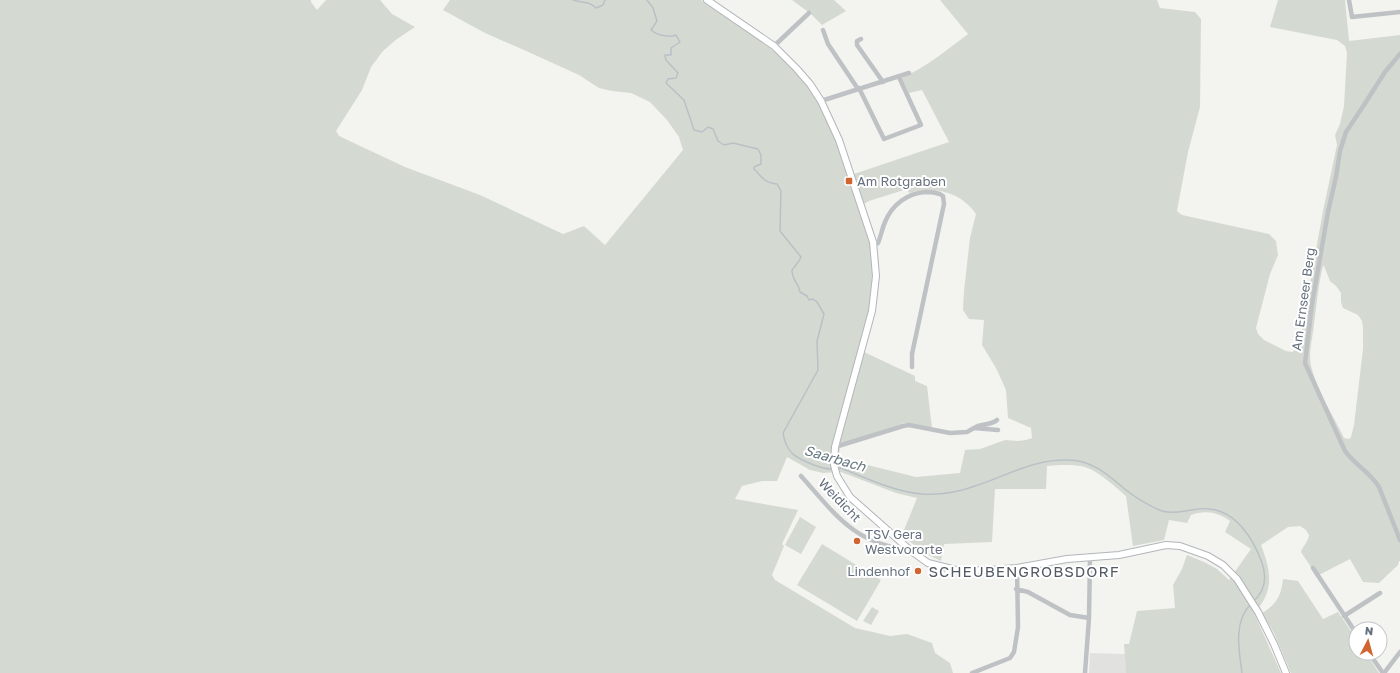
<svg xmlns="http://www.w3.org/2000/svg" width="1400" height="673" font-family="'Golos Text',sans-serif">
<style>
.built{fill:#e1e2e0}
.green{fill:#d4dad1;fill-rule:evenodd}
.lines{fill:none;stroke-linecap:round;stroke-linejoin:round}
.stream{stroke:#b9c1c7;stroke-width:1.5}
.secondary-casing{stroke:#b2b6ba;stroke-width:8}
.minor{stroke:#bfc2c5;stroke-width:4.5}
.secondary{stroke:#fff;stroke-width:6}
.poi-dot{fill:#d16532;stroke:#fff;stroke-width:1.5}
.labels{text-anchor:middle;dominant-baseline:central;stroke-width:4;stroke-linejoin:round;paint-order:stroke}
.poi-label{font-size:13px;fill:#65717e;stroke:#fff;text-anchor:start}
.street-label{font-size:13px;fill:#65717e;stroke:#fff}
.water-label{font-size:14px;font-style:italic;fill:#667882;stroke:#fff}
.quarter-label{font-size:15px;letter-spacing:1px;fill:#525b64;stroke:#fff}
</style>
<rect width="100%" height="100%" fill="#f3f3f0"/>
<path class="built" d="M1090 653 1125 654 1126 673H1089Z"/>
<path class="green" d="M0 0H311V2L317 10 326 0H380L392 14 415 27 397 39 383 51 371 67 362 90 336 131 339 136 405 167 480 195 563 234 584 226 605 245 683 150 679 137 667 120 650 102 631 93 612 91 599 88 579 75 524 50 485 33 443 10 450 0H701L742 27 770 48 794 69 809 88 823 112 835 138 848 176 949 142 922 90 909 93 902 78C926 67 947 50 968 34L940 0H1157L1160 8 1195 12 1201 19 1200 107 1188 152 1177 211 1182 215 1269 234 1276 241 1278 255 1270 274 1256 328 1258 334 1264 340 1286 351 1292 352 1297 349 1299 345 1323 211 1337 145 1335 135 1340 124 1344 106 1347 53 1345 46 1337 40 1270 27 1278 0H1345L1349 41 1400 35V561H1399L1398 565 1379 583 1363 582 1350 559 1317 576 1301 552C1303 546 1308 542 1309 535L1306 530 1300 526 1288 527 1261 545C1271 571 1275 591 1254 613L1281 673H1126L1124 644H1129L1137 611 1175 608 1173 585 1182 569 1187 555 1204 562 1217 569 1229 580 1251 549 1225 532 1230 521C1218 512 1205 510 1191 515L1187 523 1169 520 1164 540 1133 546 1126 496C1114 486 1100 472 1085 467 1073 464 1059 465 1047 466L1046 489H995L992 542 944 544 941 561 924 553 902 535 917 498 896 493 841 472 823 473 810 470 787 457 777 481H762L742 486 735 499 798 510 782 544 784 546 772 575 775 580 855 628 890 636 907 634 932 643 935 653 950 663 953 673H0ZM907 189 909 193C934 186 960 191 976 214L970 238 964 291 963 310 969 319 984 320 982 345 996 368 1006 390 1008 418 1031 428 1032 438 1026 440 1018 441 1005 440 980 449 965 450 960 473 916 477 839 458 840 444 904 423 932 428 927 386 915 381V376L864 352C874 318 883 284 877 248 875 233 869 218 864 204L869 201ZM1323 266H1324L1330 281 1336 286 1341 293V302L1343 308 1358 315 1362 321 1363 328V349L1354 425 1351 437 1349 439 1344 438C1333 415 1317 391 1311 366 1308 351 1313 338 1314 324 1317 304 1318 285 1323 266Z
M792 0H834L846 11 822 25 811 14Z
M800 517 816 527 801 554 785 545Z
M822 544 881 580 857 621 797 585Z
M1283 579 1298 581 1323 619 1338 612 1356 638V653H1366L1379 673H1291L1274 633 1262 613C1277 604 1281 596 1283 579Z
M872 607 879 611 871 625 863 621Z"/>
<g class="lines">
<path class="stream" d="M573 0C585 4 587 0 596 8L603 5 605 0
M647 0 653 8 657 21 651 30C657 35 669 38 676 35L680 42 671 48V55H665L666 60 678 73 676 78 668 79 666 83 684 100 694 130 702 132 708 127 713 129 718 141 724 145 733 143 758 149 761 155V164L754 167V169C763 178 763 182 777 184L781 191 780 231 801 257 799 261 792 270C792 281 799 283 800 292L807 296 809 300 813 299 817 302 824 314 817 341 818 370 783 433C786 453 796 458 814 465 820 467 825 469 832 469
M836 469 841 468C866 478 895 492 922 494 939 495 959 492 975 486 1007 476 1033 459 1068 460 1092 460 1108 475 1126 490 1136 498 1150 506 1162 511 1172 514 1183 511 1192 510 1198 509 1205 508 1210 509 1237 512 1254 540 1262 563 1267 577 1265 591 1253 602
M1242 673C1239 651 1233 621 1251 604"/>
<g class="secondary-casing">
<path id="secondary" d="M707 0 774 46 796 68 810 84 821 101 839 140 873 242 876 276 872 311 835 447 834 465 837 476 850 497 910 550 928 563 960 571 989 570 1017 568 1067 559 1119 555 1166 545 1180 546 1208 556 1223 565 1237 579 1249 598 1258 612 1274 644 1286 673"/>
</g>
<path class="minor" d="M1349 0 1352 17 1400 12
M823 30 828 44 858 89
M861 39 857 41V45L883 82
M774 46 809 13
M1400 54 1385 72 1364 105 1346 132 1340 151 1336 177 1328 212 1312 304 1305 363 1345 451C1355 465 1370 472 1379 487L1400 540
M859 88 884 139 921 125 899 77
M821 101 909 73
M874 245 878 243C881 236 882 229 885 222 892 205 907 193 926 192 932 192 938 192 943 196L944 204 912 354V367
M974 428C981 423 990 426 997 420
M835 447 903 426 909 425 950 433 967 432 974 428 998 430
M801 476C836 515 854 544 910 550
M1313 568 1356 633
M1016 589 1028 592 1070 615 1089 618
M1344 616 1380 593
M1369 653 1383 673
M972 673 1010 658 1014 652 1018 627 1017 568
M1085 673 1089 618 1090 558
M1384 673 1400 652"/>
<use href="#secondary" class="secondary"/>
</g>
<g class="poi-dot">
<rect x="845" y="177" width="8" height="8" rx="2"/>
<circle cx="857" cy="541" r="4"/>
<circle cx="918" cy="571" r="4"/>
</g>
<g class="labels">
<g class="poi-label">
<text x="857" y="181">Am Rotgraben</text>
<text x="865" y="534">TSV Gera<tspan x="865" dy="15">Westvororte</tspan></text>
<text x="910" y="571" text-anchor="end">Lindenhof</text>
</g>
<g class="street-label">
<text transform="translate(1303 299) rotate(-82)">Am Ernseer Berg</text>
<text transform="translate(840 500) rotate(46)">Weidicht</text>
</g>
<g class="water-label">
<text transform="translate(835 458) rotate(16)">Saarbach</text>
</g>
<g class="quarter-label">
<text x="1024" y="571">SCHEUBENGROBSDORF</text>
</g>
</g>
<g transform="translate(1368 641) rotate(6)"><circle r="19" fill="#ffffff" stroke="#c1c6cb"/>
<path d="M0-3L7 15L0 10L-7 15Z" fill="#d16532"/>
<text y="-6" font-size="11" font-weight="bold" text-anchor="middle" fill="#65717e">N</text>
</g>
</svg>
